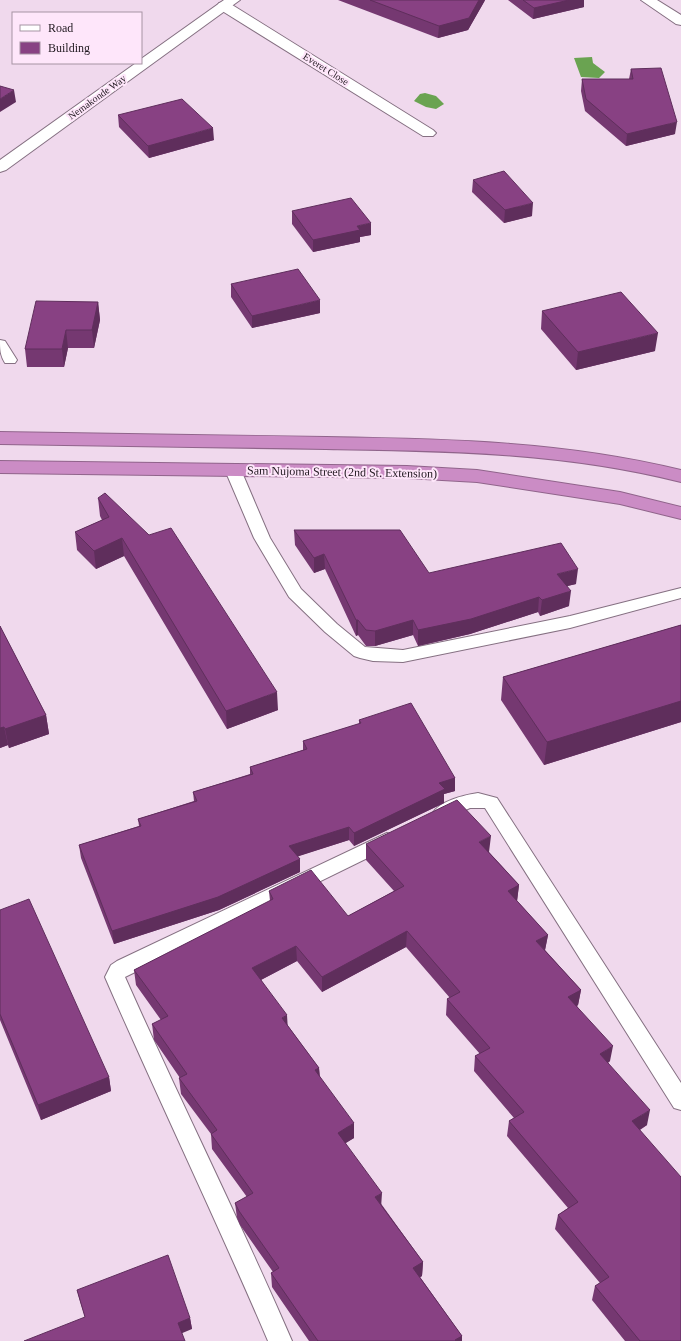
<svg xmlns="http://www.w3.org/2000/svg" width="681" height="1341" font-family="'Times New Roman',serif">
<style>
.water{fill:#6aa351}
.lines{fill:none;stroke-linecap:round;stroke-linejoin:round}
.lane-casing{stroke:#857082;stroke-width:2}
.street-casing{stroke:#857082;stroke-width:2}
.secondary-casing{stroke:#857082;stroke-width:2}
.highway-casing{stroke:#90648b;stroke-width:2}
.lane{fill:#fff;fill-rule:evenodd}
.street{fill:#fff;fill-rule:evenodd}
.secondary{fill:#fff;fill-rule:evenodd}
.highway{fill:#cb8cc5;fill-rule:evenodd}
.wall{fill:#753871}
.shaded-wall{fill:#5f2e5c}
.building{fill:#884183;stroke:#5f2e5c}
.labels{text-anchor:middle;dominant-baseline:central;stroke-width:4;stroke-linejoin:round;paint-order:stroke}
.far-street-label{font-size:10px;fill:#211920;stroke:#fee6fa}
.street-label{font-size:12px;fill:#211920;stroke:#fee6fa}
</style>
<rect width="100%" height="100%" fill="#f0d9ed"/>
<path class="water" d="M592 57 593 63 605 72 599 78 581 77 574 58Z
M425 93 436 96 444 104 436 109 426 107 414 101 420 94Z"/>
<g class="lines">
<g class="lane-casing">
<path id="lane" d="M0 340 5 341 17 360 15 363H5C0 355 0 349 0 340Z
M233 465 238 467 241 470 270 538 301 589 337 624 365 647 403 650 570 616 681 588V598L570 628 403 662 373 661 360 658 354 656 325 632 289 597 254 538 225 470 228 467Z
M478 793 497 798 681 1083V1110L674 1108 485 808H470L441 821 435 819 432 814C439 801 464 795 478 793Z
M387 833 394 835 396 840 394 845 125 977C179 1099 239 1218 292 1341H268C216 1219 158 1099 105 977L111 965 117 961Z"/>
</g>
<g class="street-casing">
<path id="street" d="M641 0H657L681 15V25L676 24Z
M224 2 229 3 433 130 436 133 433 136H423L219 9 217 6 219 3Z"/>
</g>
<g class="secondary-casing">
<path id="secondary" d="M224 0H240L6 170 0 172V160L136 63H141V59Z"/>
</g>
<g class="highway-casing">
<path id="highway" d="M0 432C109 434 218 435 326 437 447 439 563 441 681 470V482C563 452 447 451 326 449 218 447 109 446 0 444Z
M0 461 407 466 477 470 620 492 681 507V519L620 504 477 482 407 478 0 473Z"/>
</g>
<use href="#lane" class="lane"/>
<use href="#street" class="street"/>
<use href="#secondary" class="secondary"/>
<use href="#highway" class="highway"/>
</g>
<path class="wall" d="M338 0H485L484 2 468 30 438 38Z
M508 0H584V7L533 19Z
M631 69 675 134 626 146 585 111 581 91 582 79H629Z
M118 115 214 140 149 158 119 127Z
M473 180 532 216 504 223 472 192Z
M292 211 371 235 360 237V242L313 252 292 224Z
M231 284 320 313 252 328 231 297Z
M98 302 100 320 94 348H68L64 367H27L25 349Z
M542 311 655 351 576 370 541 329Z
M98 498 278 710 227 729 124 556 96 569 77 550 75 532 102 520 100 516Z
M294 530 429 573 576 584 567 586 569 606 540 616 538 612 470 634 418 646 413 635 375 646H366L358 635 356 636 325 569 314 573 295 545Z
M681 625V722L544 765 501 700 503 677Z
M0 626 46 715 49 734 9 748 8 745 0 748Z
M359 720 455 778V791L444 794V803L354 846 349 840 298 856 300 872 219 910 114 944 81 858 79 845 139 826 138 819 194 801 193 792 250 774V767L303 750V741L359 724Z
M366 844 489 852 519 885 517 901 548 935 545 950 581 990 578 1005 577 1006 610 1061 608 1063 647 1125 640 1130 681 1341H625L592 1300 595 1286 600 1283 555 1229 558 1215 568 1208 507 1136 509 1121 514 1118 474 1071 475 1056 480 1054 446 1015 447 999 450 998 406 947 322 992 297 961 261 980 288 1026 319 1068 320 1077 354 1138 345 1143 382 1205 423 1262 422 1276 420 1277 462 1336V1341H309L272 1287 271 1273 273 1272 240 1225 237 1218 235 1203 247 1197 212 1149 211 1134 181 1094 179 1078H180L154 1040 152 1024 161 1020 136 985 134 970 270 901 269 891 348 916 394 891 366 860Z
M0 910 109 1077 111 1091 41 1120 0 1020Z
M77 1290 190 1318 192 1329 85 1317 80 1301Z"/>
<path class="shaded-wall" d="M479 0H485L484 2 468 30 438 38 439 26Z
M569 0H584V7L533 19 534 8Z
M14 90 16 102 0 112V99Z
M677 122 675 134 626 146 627 134Z
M213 128 214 140 149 158 148 146Z
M533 203 532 216 504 223 505 210Z
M371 223V235L360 237V242L313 252V240L357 226Z
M320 300V313L252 328V316Z
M98 302 100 320 94 348 92 330Z
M66 330 68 348 64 367 62 349Z
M658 333 655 351 576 370 578 352Z
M122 538 124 556 96 569 94 551Z
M324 554 325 569 314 573V558Z
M578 569 576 584 555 589 557 574Z
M571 591 569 606 540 616 542 600Z
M539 597 538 612 470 634 418 646V630Z
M356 620H358V635L356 636Z
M413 620V635L375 646V631Z
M277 692 278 710 227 729 226 711Z
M681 701V722L544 765 547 742Z
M46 715 49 734 9 748 5 729Z
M4 727 8 745 0 748V728Z
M455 778V791L444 794V803L354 846V833L439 783Z
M349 827V840L290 859 289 846Z
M491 836 489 852 478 858 479 842Z
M300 859V872L219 910 114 944 112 931Z
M519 885 517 901 506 907 508 891Z
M407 931 406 947 322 992V977Z
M548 935 545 950 536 941Z
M296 946 297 961 253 984 252 968Z
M581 990 578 1005 566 1012 568 997Z
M287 1015 288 1031 282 1018Z
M613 1046 610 1061 597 1069 600 1054Z
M319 1068 320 1083 315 1070Z
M109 1077 111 1091 41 1120 38 1105Z
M650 1110 647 1125 629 1136 632 1121Z
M354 1123V1138L338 1148V1133Z
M382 1193 381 1208 375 1197Z
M423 1262 422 1276 412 1282 413 1268Z
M190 1318 192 1329 180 1334 178 1323Z
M462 1336V1341H455V1340Z"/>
<path class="building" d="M370 0H479L469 18 439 26Z
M523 0H569L534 8Z
M661 68 677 122 627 134 586 99 582 79H633L631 69Z
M0 86 14 90 0 99Z
M182 99 213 128 148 146 118 115Z
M504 171 533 203 505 210 473 180Z
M351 198 371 223 357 226 360 230 313 240 292 211Z
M298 269 320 300 252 316 231 284Z
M621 292 658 333 578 352 542 311Z
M36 301 98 302 92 330H66L62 349H25Z
M105 493 149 535 171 528 277 692 226 711 122 538 94 551 75 532 109 517 98 498Z
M294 530H400L429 573 561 543 578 569 557 574 571 591 542 600 539 597 471 619 418 630 413 620 375 631 366 630 358 620H356L324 554 314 558Z
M681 625V701L547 742 503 677Z
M0 626 46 715 5 729 4 727 0 728Z
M411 703 455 778 439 783 445 789 354 833 349 827 289 846 300 859 218 897 112 931 79 845 141 826 138 819 197 801 193 792 253 774 250 767 307 749 303 741 361 723 359 720Z
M457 800 491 836 479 842 519 885 508 891 548 935 536 941 581 990 568 997 613 1046 600 1054 650 1110 632 1121 681 1177V1341H640L595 1286 609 1277 558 1215 578 1202 509 1121 524 1112 475 1056 490 1048 447 999 460 992 407 931 322 977 296 946 252 968 287 1015 282 1018 319 1068 315 1070 354 1123 338 1133 382 1193 375 1197 423 1262 413 1268 462 1336 455 1340 456 1341H318L271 1273 279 1268 239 1211 235 1203 253 1193 211 1134 217 1130 179 1078 187 1074 152 1024 168 1016 134 970 273 899 269 891 311 870 348 916 404 886 366 844Z
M29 899 109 1077 38 1105 0 1014V910Z
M168 1255 190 1318 178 1323 185 1341H24L85 1317 77 1290Z"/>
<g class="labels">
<g class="far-street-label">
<text transform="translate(326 69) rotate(32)">Everet Close</text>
<text transform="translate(97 97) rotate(-36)">Nemakonde Way</text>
</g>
<g class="street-label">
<text transform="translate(342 472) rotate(1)">Sam Nujoma Street (2nd St. Extension)</text>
</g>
</g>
<rect x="12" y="12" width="130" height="52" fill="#fee6fa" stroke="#a694a3"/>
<rect x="20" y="25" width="20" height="6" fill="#ffffff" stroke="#a694a3"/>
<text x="48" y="32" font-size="12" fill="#211920">Road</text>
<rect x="20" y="42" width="20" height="12" fill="#884183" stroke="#a694a3"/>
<text x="48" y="52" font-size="12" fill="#211920">Building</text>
</svg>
